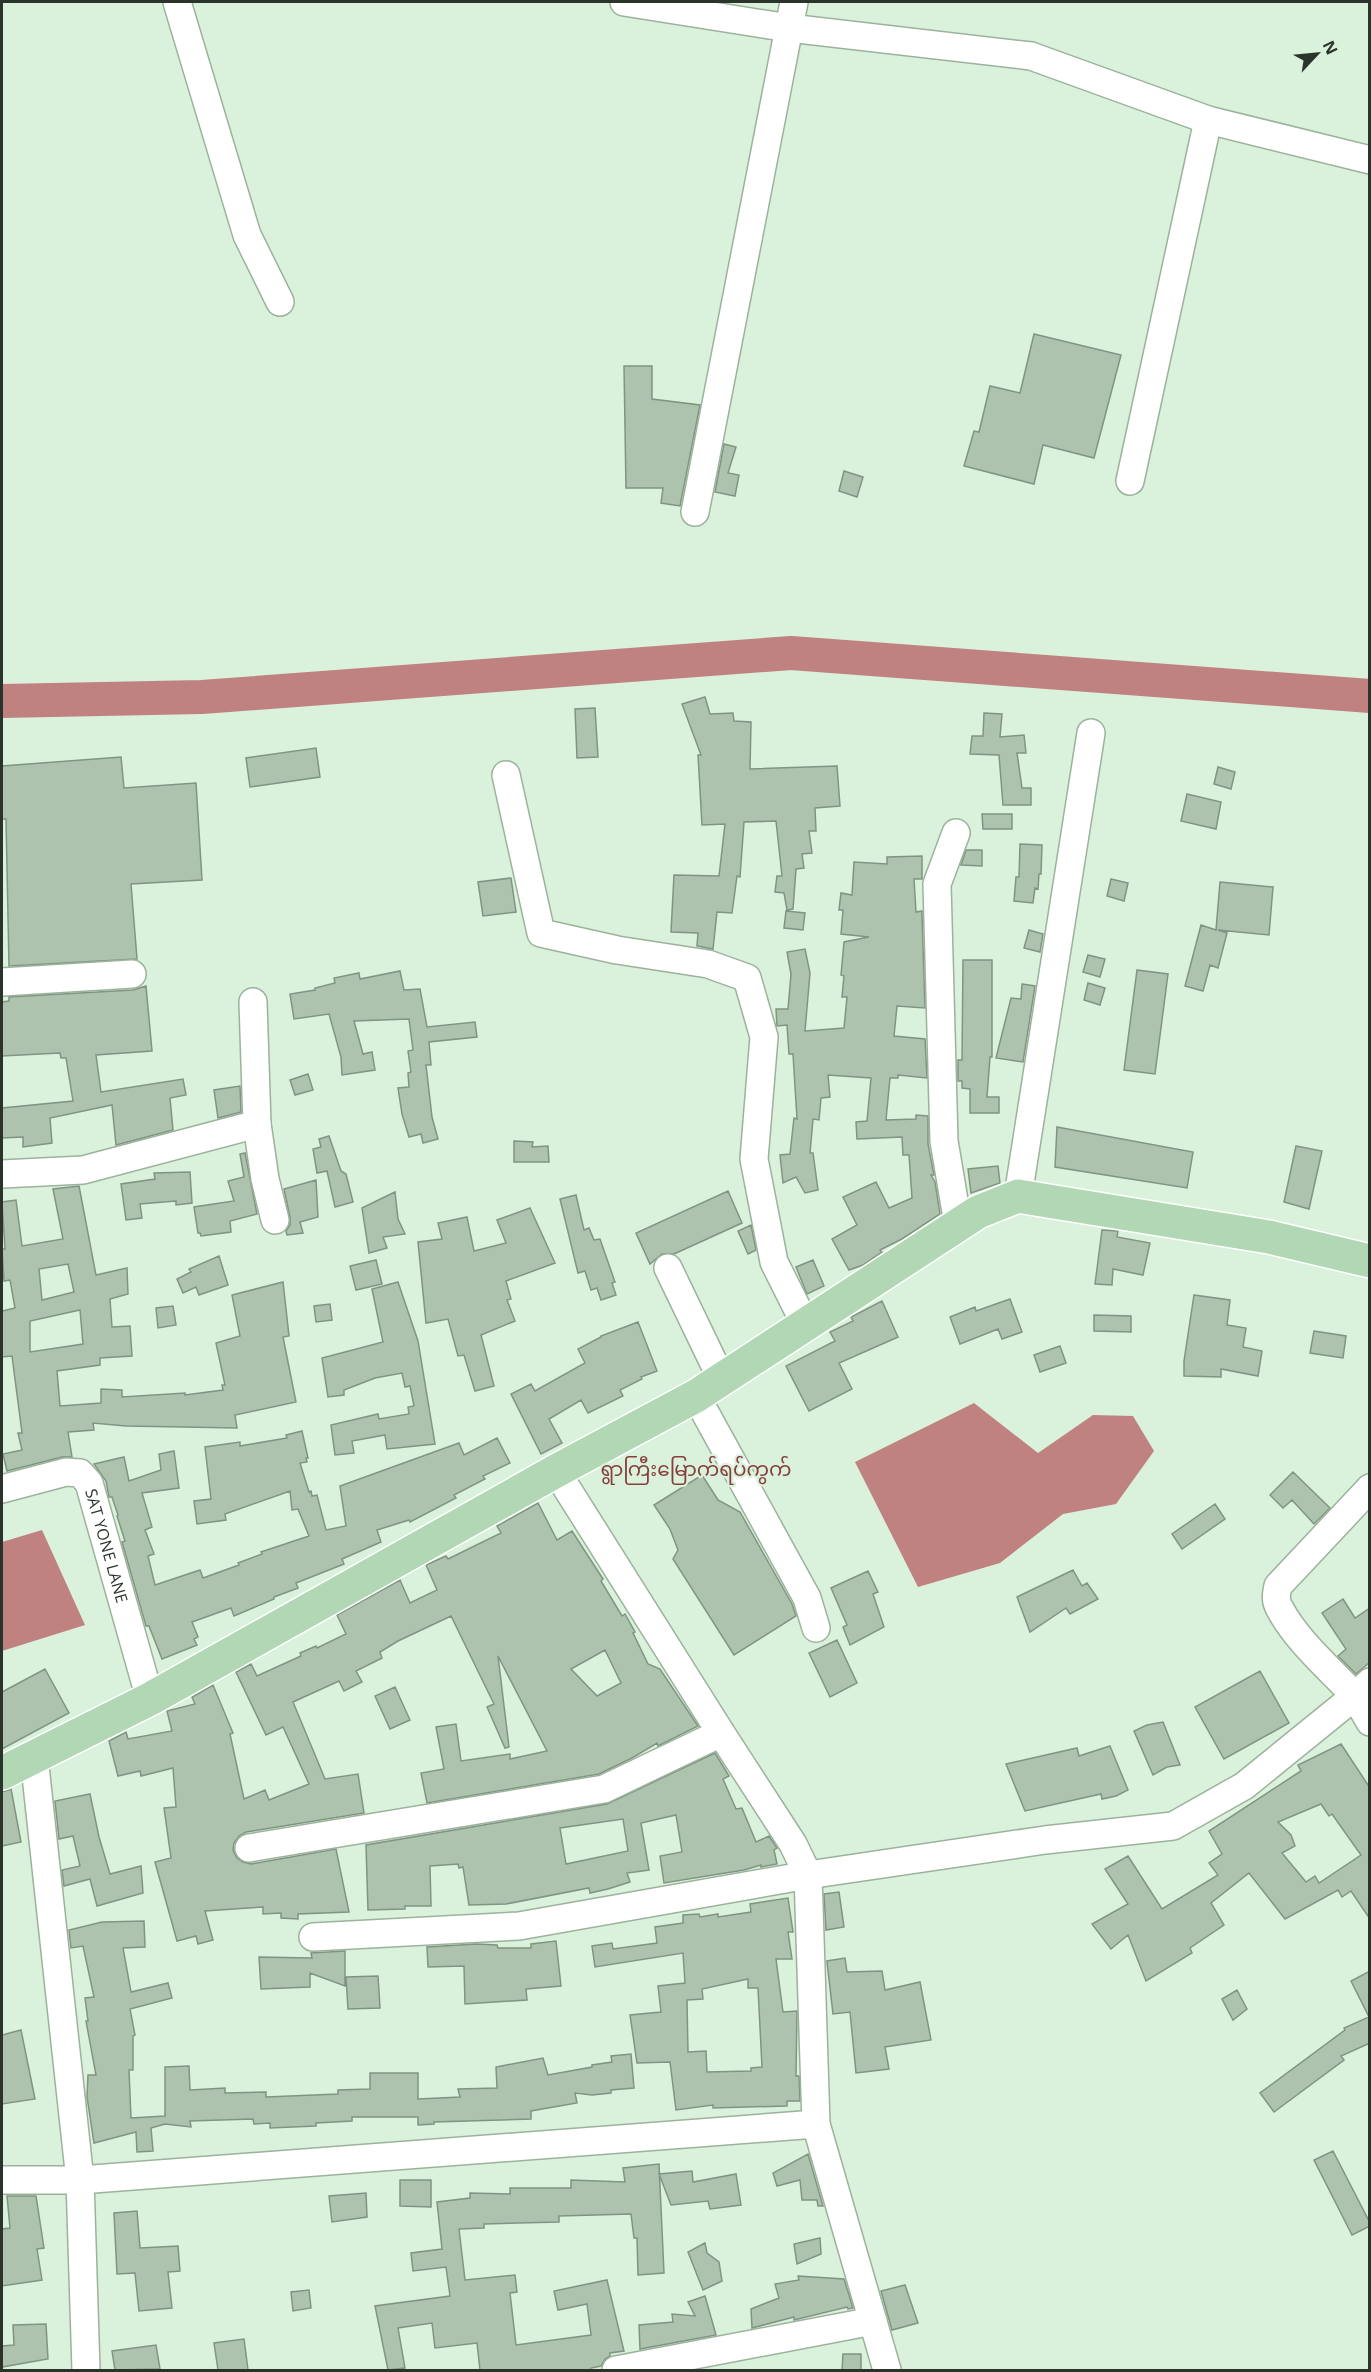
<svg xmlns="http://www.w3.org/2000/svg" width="1371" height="2372" font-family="'Open Sans','Noto Sans Myanmar',sans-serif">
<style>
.water{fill:#c08280}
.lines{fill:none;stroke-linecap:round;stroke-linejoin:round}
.river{stroke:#c08280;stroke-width:34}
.building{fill:#adc3ae;stroke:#809581;stroke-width:1.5;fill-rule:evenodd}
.minor-casing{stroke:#9cb29c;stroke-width:30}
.major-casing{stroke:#fff;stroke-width:36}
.minor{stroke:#fff;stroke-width:27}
.major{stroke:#b2d7b5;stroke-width:33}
.labels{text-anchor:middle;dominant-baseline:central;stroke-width:4.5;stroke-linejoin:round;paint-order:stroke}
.street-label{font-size:16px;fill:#2b342b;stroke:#daf1db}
.quarter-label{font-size:20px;fill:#863e3e;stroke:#daf1db}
</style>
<rect width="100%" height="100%" fill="#daf1db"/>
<path class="water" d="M974 1403 1038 1453 1093 1415 1133 1416 1154 1451 1116 1504 1063 1514 1000 1563 918 1587 855 1462Z
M42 1530 85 1625 2 1651V1542Z"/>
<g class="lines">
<path class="river" d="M2 701 202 697 791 653 1370 696"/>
</g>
<path class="building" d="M1034 334 1121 355 1094 458 1043 445 1034 484 964 466 974 431 979 432 990 386 1020 393Z
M624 366H652V399L700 405 680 506 661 503 663 488H626Z
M724 444 736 447 728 473 739 475 735 496 715 492Z
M844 471 863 477 857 497 839 491Z
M705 697 710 714 733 713 734 721 751 722 750 769 837 766 840 806 815 808 816 831H809L812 853 802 854 804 868 796 869 793 909 787 910 784 893 775 892 777 876H782L776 821 744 822 740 877 737 876 732 913 717 912 713 949 697 946 698 933 671 932 674 875 719 876 725 824 702 825 698 755H701L682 704Z
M595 708 598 757 577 758 575 709Z
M984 713 1002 714 1000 737 1024 735 1026 753H1017L1022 788H1031V805H1003L999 755 970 754 972 736H983Z
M316 748 320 777 250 787 246 758Z
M121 757 124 788 196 783 202 880 131 884 137 959 9 966 6 819H2V766Z
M1218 767 1235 772 1231 789 1214 784Z
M1187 794 1221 802 1216 829 1181 821Z
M982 814H1012V829H983Z
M1020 844 1042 845 1041 874H1039L1038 889 1035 888 1033 903 1014 901 1016 877H1019Z
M966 850H982V866L961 865Z
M922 856V879H914L916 912 922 911V914L925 1008 897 1006 894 1036 925 1039 927 1078 898 1075V1078H890L886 1120 916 1119V1115L928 1116V1144L934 1175H931L935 1182 940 1214 902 1239 880 1250 882 1252 863 1265 849 1270 832 1239 857 1225 843 1197 876 1182 889 1208 912 1198 909 1155H903L902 1137 857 1139 856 1122 867 1121 871 1078 828 1075 830 1097 821 1098 819 1120 813 1119 810 1153H813L818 1190 805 1193 796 1177 783 1183 780 1155 790 1154 794 1118 797 1119 793 1054H789L787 1025 777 1026 776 1009H788L791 974 787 952 805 949 810 973 805 1031 844 1028 847 997H842L844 976 841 975 844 942 869 937 841 934 843 910H839L841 893 852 895 854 862 887 864V857Z
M511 878 516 912 483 916 478 882Z
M1111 879 1128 883 1124 901 1107 896Z
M1220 882 1273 887 1269 935 1218 930 1227 933 1218 968 1210 965 1203 991 1185 986 1201 925 1216 930Z
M786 911 805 913 803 930 784 928Z
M1029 930 1043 934 1040 952 1024 948Z
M1088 955 1105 959 1100 977 1083 972Z
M963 960H992V1057H990L987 1097H999V1113H970V1089L962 1088V1081H958V1060H962Z
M1137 970 1168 974 1155 1074 1124 1070Z
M400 971 404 990 420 989 427 1027 475 1022 477 1037 429 1042 431 1065H426L432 1117 438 1139 423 1143 421 1134 409 1137 402 1114 398 1088 409 1087 408 1073 411 1072 408 1051 413 1050 409 1019 354 1021 363 1054 372 1052 375 1070 342 1075 341 1057 329 1014 294 1019 290 994 315 990V988L335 983 334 978 359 973 360 979Z
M1088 983 1105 988 1100 1005 1084 1000Z
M1022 984 1035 986 1023 1062 996 1058 1011 998 1021 999Z
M146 986 152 1051 96 1055 101 1092 183 1079 186 1095 170 1098 173 1130 116 1145 112 1105 50 1118 52 1143 23 1147V1137L2 1138V1108L73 1101 66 1058H61L60 1053 2 1056V1002L9 1001V997L133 990Z
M308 1074 313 1090 295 1095 290 1080Z
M240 1086 241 1112 218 1118 214 1090Z
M1057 1127 1193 1152 1187 1188 1055 1167Z
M329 1136 341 1171 346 1174 353 1202 335 1207 327 1171 317 1173 313 1149 321 1147 319 1139Z
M514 1141 533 1142 532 1147 548 1146 549 1162H514Z
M1296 1146 1322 1151 1309 1209 1284 1202Z
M245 1153 257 1214 230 1221 231 1232 201 1236 200 1233H198L194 1207 234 1201 228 1181 244 1177 240 1154Z
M998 1166 1000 1183 971 1193 968 1169Z
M190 1172 192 1203 176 1205V1201L140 1204 142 1218 126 1220 121 1184 155 1179 154 1173Z
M316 1180 318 1217 300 1222 303 1233 287 1235 286 1231 290 1225V1217L284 1189Z
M79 1186 96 1275 127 1268 128 1294 110 1299 112 1327 130 1326 132 1356 100 1358V1365L57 1371 60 1406 101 1403V1389L122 1390V1397L185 1393V1395L223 1390 222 1385H225L216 1343 240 1336 232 1295 283 1282 289 1336 283 1337 296 1402 235 1415 237 1428 126 1426 93 1423 94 1430 68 1432 72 1457H62L7 1471 3 1454 22 1450 18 1433H22L12 1356 2 1357V1311L15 1308 10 1280 4 1281 2 1249H5L2 1202 16 1200 22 1246 63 1239 53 1189ZM68 1264 74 1292 42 1300 39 1269ZM80 1310 83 1344 30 1352V1321Z
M728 1191 742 1223 674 1254H662L650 1264 636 1233Z
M395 1192 398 1219 405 1234 383 1237 387 1248 369 1253 362 1208Z
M576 1195 584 1230 589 1228 594 1240 600 1239 615 1282 612 1283 616 1295 601 1300 597 1288 591 1290 585 1271 578 1273 560 1199Z
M530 1208 555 1263 506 1281 511 1299 507 1300 515 1321 481 1335 494 1386 475 1391 464 1355 458 1356 448 1319 426 1323 418 1242 442 1239 438 1223 467 1217 474 1251 506 1243 497 1220Z
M751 1225 756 1250 748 1254 738 1231Z
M1102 1230 1118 1231 1117 1237 1150 1243 1143 1275 1113 1269 1112 1285 1095 1284Z
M219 1256 228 1285 199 1295 196 1287 183 1293 177 1279 191 1272 189 1269Z
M376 1260 382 1284 356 1290 350 1266Z
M813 1260 824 1286 807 1294 796 1267Z
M398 1282 418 1341 435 1444 387 1449 385 1435 352 1441 354 1453 335 1455 331 1425 378 1414 379 1419 409 1414 408 1407 414 1406 410 1386 405 1387 402 1373 375 1378 344 1390V1395L328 1397 322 1358 383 1342 372 1289Z
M1194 1295 1230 1300 1227 1325 1246 1328 1243 1347 1262 1351 1258 1376 1221 1369V1377L1184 1376V1361Z
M1010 1299 1022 1332 1002 1339 998 1329 960 1344 950 1317 975 1307 976 1311Z
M882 1301 898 1337 839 1363 852 1389 809 1411 786 1366 835 1341 830 1332 853 1321 851 1317Z
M330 1304 332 1320 316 1322 314 1306Z
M173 1306 176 1325 158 1328 156 1308Z
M1094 1315 1131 1316V1332L1094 1331Z
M638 1322 657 1371 641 1377 642 1379 620 1390 623 1396 588 1413 581 1400 549 1419 562 1443 541 1454 511 1394 531 1384 535 1391 585 1363 578 1349 601 1337V1336Z
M1314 1331 1346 1336 1343 1358 1310 1353Z
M1060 1346 1066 1363 1040 1372 1034 1355Z
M302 1431 308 1458H306L307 1462 300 1463 309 1492 311 1491 312 1496 317 1495 326 1530 346 1526 340 1486 459 1443 464 1455 497 1438 510 1463 483 1476 485 1479 454 1495 456 1498 410 1522 409 1520 377 1530 381 1542 342 1559 344 1564 296 1583 298 1588 274 1597V1599L234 1616 231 1608 192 1622 198 1637 194 1639 197 1645 162 1659 149 1626H146L122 1542 125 1541 117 1516 118 1515 112 1497H109L106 1481 94 1464 124 1457 129 1481 161 1470 159 1454 174 1451 179 1488 142 1493 152 1527 145 1530 154 1554 148 1556 155 1585 200 1570 203 1578 239 1565 238 1563 262 1554 261 1552 309 1536 298 1509 292 1510 290 1491 225 1514 226 1520 197 1524 194 1501 211 1499 205 1447 240 1442V1446L287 1438 286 1435Z
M1293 1472 1330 1508 1314 1524 1292 1500 1283 1508 1270 1495Z
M702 1475 718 1500 740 1512 792 1604 796 1616 734 1655 673 1559 678 1550 670 1529 654 1505Z
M538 1503 557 1540 572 1531 603 1579 601 1581 622 1616 625 1614 635 1632 633 1633 648 1664 660 1669 698 1726 658 1746 657 1743 632 1758 599 1774 427 1803 421 1773 444 1769 436 1727 456 1724 461 1761 510 1754V1759L547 1751 498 1656 509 1747 505 1748 487 1707 494 1704 451 1616 398 1641 380 1652 382 1658 356 1671 362 1682 344 1691 339 1681 293 1702 325 1779 358 1774 364 1813 246 1832 239 1836 234 1843 233 1850 237 1858 243 1862 251 1864 336 1849 349 1912 298 1914V1919L281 1918V1913L263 1914V1907L205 1911 213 1940 198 1944 196 1936 177 1941 155 1862 171 1858 164 1808 176 1807 173 1768 141 1776 140 1771 118 1776 109 1741 126 1732 128 1739 172 1731 167 1711 195 1704 192 1697 213 1685 233 1733 230 1734 244 1799 265 1790 269 1800 309 1784 283 1727 266 1735 236 1672 251 1664 257 1676 301 1656 300 1653 316 1646 317 1648 346 1634 337 1615 400 1580 410 1603 437 1590 426 1565 446 1556 448 1559 501 1533 497 1526ZM605 1650 621 1683 597 1696 571 1669Z
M1215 1504 1225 1519 1182 1549 1172 1534Z
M1073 1570 1082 1586 1087 1583 1098 1599 1070 1614 1066 1608 1030 1632 1017 1597Z
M868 1571 878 1592 873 1594 884 1627 850 1645 843 1627 847 1625 831 1588Z
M1343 1599 1355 1618 1370 1608V1662L1356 1674 1338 1656 1346 1649 1322 1613Z
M837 1640 857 1683 830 1697 809 1653Z
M45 1669 69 1713 2 1749V1692Z
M1260 1671 1289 1723 1224 1759 1195 1707Z
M395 1687 410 1720 390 1729 375 1696Z
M1163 1722 1180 1765 1167 1767 1153 1775 1134 1731 1147 1725Z
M1341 1744 1370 1788V1919L1351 1891 1342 1897 1338 1890 1285 1919 1249 1873 1211 1903 1224 1925 1190 1948 1192 1953 1146 1981 1128 1935 1111 1949 1092 1924 1128 1904 1105 1869 1128 1856 1162 1909 1218 1875 1209 1863 1222 1854 1209 1831 1301 1771 1298 1765ZM1321 1804 1329 1816 1332 1814 1361 1855 1319 1883 1315 1876 1306 1882 1282 1853 1295 1846 1291 1835 1278 1822Z
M1110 1746 1128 1790 1116 1796 1102 1799 1101 1794 1025 1811 1006 1764 1077 1748 1079 1756Z
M715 1753 729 1776 723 1779 736 1809 742 1808 756 1842 769 1836 777 1848 774 1850 777 1864 761 1867V1865L744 1870 664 1883 660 1856 682 1852 676 1815 641 1823 649 1870 627 1873 630 1882 608 1889 590 1893 589 1888 506 1904 469 1905 463 1867 459 1868 458 1864 430 1866 431 1906H405V1909L368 1910 366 1845 607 1804ZM623 1819 628 1851 566 1864 560 1828Z
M11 1789 21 1842 2 1846V1792Z
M90 1794 99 1837 110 1874 141 1866 143 1893 97 1906 90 1879 64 1886 62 1870 80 1866 73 1836 59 1839 55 1801Z
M839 1892 844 1927 826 1930 824 1894Z
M788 1898 793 1932H788L792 1959H776L783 2012 797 2011 796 2076H799L800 2101H787V2106L713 2108V2105L676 2110 670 2062 637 2063 630 2015 661 2012 658 1986 685 1983 683 1953 595 1967 592 1946 612 1943 613 1949 657 1943 655 1927 683 1923V1915L699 1914 700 1917 718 1914V1917L751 1912 750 1904ZM748 1979V1988H758L762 2067 751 2068V2071L707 2072 706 2051 688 2052 687 2000 703 1999 702 1989Z
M144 1921 145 1947 123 1948 131 1992 168 1983 172 1998 130 2009 135 2035 133 2036V2070H129L131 2118 165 2116V2067L189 2066 190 2090 225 2088V2093L266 2092V2097L338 2094V2090L370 2089V2073H418V2099L460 2097 458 2089 497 2088 496 2067 543 2058 548 2075 592 2067V2065L612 2062 611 2056 631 2054 634 2088 611 2090V2093L592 2095 575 2093 577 2103 531 2111V2119L434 2122V2124L418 2125V2117H352V2121L316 2123V2126L270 2128V2123L254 2124 253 2119 190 2121 191 2127 165 2124 151 2128 153 2151 137 2152 136 2132 94 2143 87 2097 88 2075H96L86 2021H88L85 1998 94 1997 83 1946 71 1948 69 1930 102 1922Z
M556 1941 561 1986 526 1989 527 2000 465 2004 464 1966 428 1967 427 1947 476 1944 497 1945 498 1948H531V1944Z
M345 1951V1986L310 1973V1987L261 1989 259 1957 312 1958 311 1953Z
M845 1958 847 1972 882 1971 885 1990 920 1982 931 2040 885 2047 889 2069 856 2073 850 2012 833 2014 827 1962V1961Z
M1370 1971V2043L1341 2056 1344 2060 1274 2112 1260 2093 1345 2030 1344 2028 1369 2017 1351 1981Z
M378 1976 380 2008 348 2009 346 1977Z
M1237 1990 1247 2009 1233 2020 1222 1999Z
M21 2030 35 2099 2 2104V2035Z
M1333 2151 1370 2223V2226L1352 2235 1314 2160Z
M808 2154 823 2206H818L817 2200H802L800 2180 777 2186 773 2173Z
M659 2164 664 2273 638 2275 637 2238H634L631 2214 559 2216V2222L484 2224V2228L459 2229 465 2280 515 2275 517 2292 510 2293 516 2345 591 2335 587 2304 558 2310 554 2291 607 2280 624 2351 610 2353V2356L605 2359 601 2366 591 2368V2370H480L477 2343 435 2348 432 2323 398 2328 405 2368 388 2370 375 2306 450 2296 446 2267 413 2271 411 2253 442 2249 437 2202 470 2198V2193L510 2194V2188H571V2180L625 2182 623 2168Z
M692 2171 693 2182 736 2174 741 2205 710 2209 708 2201 671 2205 659 2174Z
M400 2180H431V2207L400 2206Z
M366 2193 367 2217 332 2222 329 2196Z
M7 2196H36L44 2248 37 2249 42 2280 2 2286V2229L10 2228Z
M137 2211 140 2248 178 2246 180 2271 168 2272 172 2308 139 2311 135 2273 117 2274 114 2213Z
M820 2238 821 2254 797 2264 794 2244Z
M705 2243 707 2253 719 2262 722 2281 703 2290 688 2252Z
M798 2276 844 2279 853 2308 848 2309 847 2307 794 2320V2317L752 2328 751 2309 779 2298 775 2284 799 2280Z
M905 2285 918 2323 892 2330 881 2291Z
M309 2290 311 2308 293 2311 291 2292Z
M705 2296 716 2335 640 2349 639 2325 673 2322 672 2314 695 2316 688 2302Z
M46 2324 48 2359 2 2367V2346L14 2345 13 2325Z
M244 2339 248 2370H218L214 2343Z
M156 2345 160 2369 115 2370 112 2351Z
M843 2354H861V2370H842Z"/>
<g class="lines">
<g class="minor-casing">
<g id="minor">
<path d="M177 2 247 235 280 302"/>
<path d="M624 2 789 28 1031 56 1208 120"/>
<path d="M1130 481 1208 120 1370 160"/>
<path d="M695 512 794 2"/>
<path d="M506 775 541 933 617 950 708 964 747 978 764 1037 754 1159 774 1262 805 1324"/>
<path d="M956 833 937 884 944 1141 958 1224"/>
<path d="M2 982 132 974"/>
<path d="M253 1002 257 1124 265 1179 275 1220"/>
<path d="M2 1174 83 1170 257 1124"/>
<path d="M1018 1196 1091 733"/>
<path d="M668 1268 721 1378"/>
<path d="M696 1396 807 1598 816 1628"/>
<path d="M556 1471 721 1733 793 1844 808 1875 816 2124 887 2370"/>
<path id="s1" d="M2 1489 66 1472 80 1473 89 1483 150 1699"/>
<path d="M1370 1682 1355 1696 1370 1722"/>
<path d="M34 1757 80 2180 86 2370"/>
<path d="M249 1848 604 1789 721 1733"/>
<path d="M313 1937 519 1926 808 1875 1045 1840 1173 1826 1244 1786 1355 1696C1331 1670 1296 1640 1280 1609 1275 1601 1276 1595 1278 1586L1370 1488"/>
<path d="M2 2180H80L816 2124"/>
<path d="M616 2370 873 2321"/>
</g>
</g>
<g class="major-casing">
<path id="major" d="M2 1773 150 1699 556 1471 696 1396 978 1212 1018 1196 1269 1237 1370 1261"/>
</g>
<use href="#minor" class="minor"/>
<use href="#major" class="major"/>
</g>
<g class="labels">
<g class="street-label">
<text stroke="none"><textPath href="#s1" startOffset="159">SAT YONE LANE</textPath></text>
</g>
<g class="quarter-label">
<text x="696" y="1468">ရွာကြီးမြောက်ရပ်ကွက်</text>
</g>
</g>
<rect width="1371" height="2372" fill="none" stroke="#2b342b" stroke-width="6"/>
<g transform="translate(1317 54) rotate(64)" stroke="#daf1db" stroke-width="4.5" paint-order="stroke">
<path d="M0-4.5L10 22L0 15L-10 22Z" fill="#2b342b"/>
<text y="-9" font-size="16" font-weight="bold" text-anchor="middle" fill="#2b342b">N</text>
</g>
</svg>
